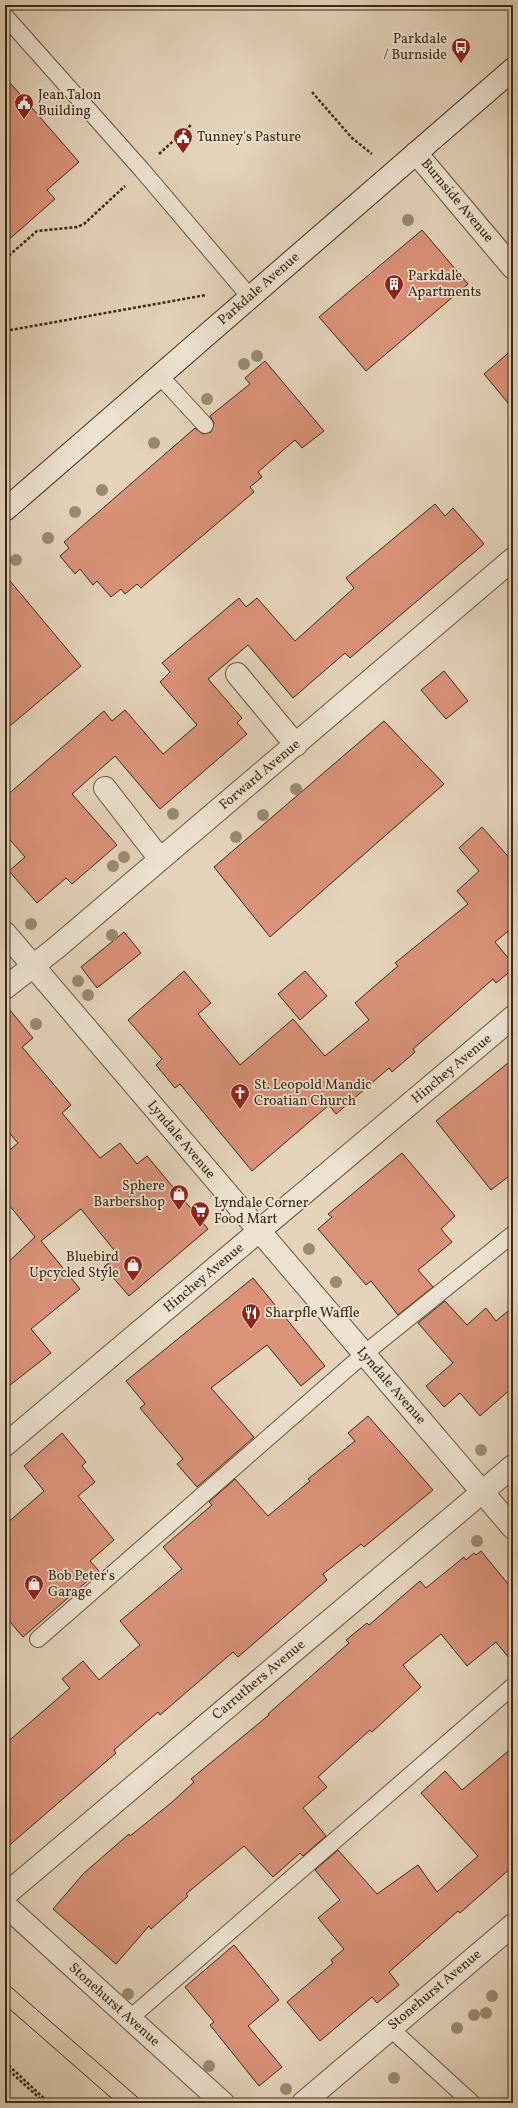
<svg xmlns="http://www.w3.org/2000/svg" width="518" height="2108" font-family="Vollkorn,serif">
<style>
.building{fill:#da9279;stroke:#3b2814}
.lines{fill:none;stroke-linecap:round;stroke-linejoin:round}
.service-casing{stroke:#66533e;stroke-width:18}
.minor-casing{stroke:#66533e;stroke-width:24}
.secondary-casing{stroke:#3b2814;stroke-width:24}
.path{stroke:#3b2814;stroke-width:2.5;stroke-dasharray:3 2;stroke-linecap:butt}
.service{stroke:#eee3d3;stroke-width:16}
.minor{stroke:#eee3d3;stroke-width:22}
.secondary{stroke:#eee3d3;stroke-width:22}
.tram{stroke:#3b2814;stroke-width:1}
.tree{fill:#998a70}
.labels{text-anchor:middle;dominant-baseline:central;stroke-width:3.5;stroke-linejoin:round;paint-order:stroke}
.poi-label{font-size:14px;fill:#3b2814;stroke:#eee3d3;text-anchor:start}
.street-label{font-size:14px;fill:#3b2814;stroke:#eee3d3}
</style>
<rect width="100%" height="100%" fill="#e5d4bb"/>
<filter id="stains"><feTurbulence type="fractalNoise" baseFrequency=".005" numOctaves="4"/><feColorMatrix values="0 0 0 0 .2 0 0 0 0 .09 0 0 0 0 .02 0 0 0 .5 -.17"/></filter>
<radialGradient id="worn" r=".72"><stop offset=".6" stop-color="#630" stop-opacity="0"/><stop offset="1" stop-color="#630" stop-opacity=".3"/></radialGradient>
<path class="building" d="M5 77 79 162 47 190 55 199 5 243Z
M422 230 468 284 366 371 319 317Z
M513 349V409L484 374Z
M265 361 324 431 302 448 295 440 258 472 262 477 250 487 254 492 141 588 137 584 125 594 121 589 111 597 97 581 93 585 80 569 75 574 60 556 69 548 64 542 195 428 203 434 211 432 214 423 210 416 250 384 245 378Z
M435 504 445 516 453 508 484 544 350 658 345 653 293 698 248 645 208 679 242 718 237 723 247 734 160 809 115 756 72 794 117 845 72 884 66 878 37 903 9 871 25 857 5 834V797L104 711 112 721 125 710 163 754 197 725 160 682 170 672 162 663 239 598 246 607 257 598 295 641 354 588 346 578Z
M5 575 81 666 5 730Z
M444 671 468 701 446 719 421 690Z
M384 721 444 784 270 937 214 867Z
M482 827 513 862V927L495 942 513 964V969L496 983 493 979 413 1049 415 1052 392 1072 389 1068 336 1114 329 1105 252 1171 180 1084 175 1088 156 1065 162 1059 128 1020 184 971 211 1003 198 1014 240 1065 293 1019 325 1056 369 1020 355 1003 398 966 395 963 468 904 457 891 479 871 459 848Z
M124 932 141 953 97 988 81 967Z
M305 971 327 996 300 1020 278 994Z
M5 1004 33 1038 22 1047 71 1105 62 1113 100 1158 120 1143 137 1164 147 1156 208 1229 129 1296 104 1267 118 1255 81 1209 41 1241 80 1289 31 1329 51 1353 5 1389V1265L35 1237 5 1200V1154L18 1143 5 1128Z
M513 1059V1173L491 1190 436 1121Z
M402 1153 455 1216 441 1229 452 1242 418 1270 433 1287 398 1315 371 1281 366 1285 318 1229 332 1217 328 1214Z
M253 1278 325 1366 301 1386 267 1345 211 1388 254 1437 197 1487 177 1464 183 1459 140 1408 145 1404 126 1381Z
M445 1301 467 1325 486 1308 496 1321 513 1307V1387L480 1416 460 1393 444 1407 426 1386 453 1363 418 1323Z
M368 1416 433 1490 364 1547 361 1544 323 1574 327 1580 238 1657 233 1652 160 1715 158 1712 114 1750 116 1753 5 1849V1744L70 1688 62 1679 83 1661 99 1680 140 1645 120 1621 182 1569 163 1547 212 1505 209 1502 235 1479 268 1516 310 1481 308 1479 355 1441 348 1433Z
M62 1433 86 1462 82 1466 95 1482 78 1496 114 1540 90 1561 99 1571 23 1637 5 1616V1525L44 1491 24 1466Z
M481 1551 513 1590V1663L496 1642 467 1666 441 1634 403 1665 421 1687 372 1732 370 1730 318 1777 327 1787 303 1808 326 1836 303 1856 300 1853 273 1877 244 1846 186 1894 188 1896 151 1929 149 1926 116 1964 53 1909 84 1873 129 1834 130 1836 171 1803 194 1782 191 1779 269 1715 268 1714 349 1643 346 1640 367 1623 369 1625 420 1581 426 1588 464 1557 466 1560 474 1553 476 1555Z
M513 1747V1866L460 1913 458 1911 389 1972 399 1985 377 2003 372 1997 320 2041 287 2002 333 1963 331 1960 344 1949 318 1918 340 1900 315 1870 338 1850 377 1894 418 1865 437 1892 478 1856 421 1793 445 1771 462 1790Z
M234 1945 279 2000 248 2026 282 2067 259 2086 210 2025 214 2022 185 1987Z"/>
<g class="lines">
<g class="service-casing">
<path id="service" d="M5 16 142 170 250 297
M159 375 205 425
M38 1639 364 1354 513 1234
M129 2019 513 1686
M390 2028 472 2103"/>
</g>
<g class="minor-casing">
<path id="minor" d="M416 153 513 268
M237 674 296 745
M105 788 160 859
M5 933 513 1528
M5 988 56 948 513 559
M5 1445 513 1017
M5 1895 513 1466
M5 1905 223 2103
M303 2103 513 1925"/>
</g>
<g class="secondary-casing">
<path id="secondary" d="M5 510 513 69"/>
</g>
<path class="path" d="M312 92 352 138 372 154
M159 154 191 125
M5 259 37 231 77 227 84 224 125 186
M5 331 206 295
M5 2062 49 2103
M5 2067 45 2103"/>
<use href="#service" class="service"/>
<use href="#minor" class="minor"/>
<use href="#secondary" class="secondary"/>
<path class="tram" d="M5 1982 144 2103
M5 2005 117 2103"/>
</g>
<g class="tree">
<circle cx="408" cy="220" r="6"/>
<circle cx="257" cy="356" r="6"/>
<circle cx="244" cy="364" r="6"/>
<circle cx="207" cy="399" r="6"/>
<circle cx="154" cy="443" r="6"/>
<circle cx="102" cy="490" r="6"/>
<circle cx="75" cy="512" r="6"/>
<circle cx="48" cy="538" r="6"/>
<circle cx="16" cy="560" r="6"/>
<circle cx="296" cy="789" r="6"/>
<circle cx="173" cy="814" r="6"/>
<circle cx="263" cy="815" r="6"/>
<circle cx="236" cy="837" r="6"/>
<circle cx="124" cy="857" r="6"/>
<circle cx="113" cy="866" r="6"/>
<circle cx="31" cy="924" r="6"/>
<circle cx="112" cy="935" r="6"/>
<circle cx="78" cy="981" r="6"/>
<circle cx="88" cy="995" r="6"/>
<circle cx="36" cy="1024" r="6"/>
<circle cx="309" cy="1249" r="6"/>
<circle cx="336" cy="1282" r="6"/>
<circle cx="481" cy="1450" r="6"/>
<circle cx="477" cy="1541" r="6"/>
<circle cx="128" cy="1994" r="6"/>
<circle cx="492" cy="1996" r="6"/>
<circle cx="486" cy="2013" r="6"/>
<circle cx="474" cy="2015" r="6"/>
<circle cx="457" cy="2028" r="6"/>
<circle cx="209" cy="2066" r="6"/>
<circle cx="394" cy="2078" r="6"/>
<circle cx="286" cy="2089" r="6"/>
</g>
<defs>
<g id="bus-pin" transform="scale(1)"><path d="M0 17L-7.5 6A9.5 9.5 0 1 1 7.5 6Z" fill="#8f2418" stroke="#eee3d3"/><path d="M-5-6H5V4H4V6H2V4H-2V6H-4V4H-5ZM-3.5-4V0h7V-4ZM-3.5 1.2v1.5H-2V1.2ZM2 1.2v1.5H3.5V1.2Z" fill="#fff"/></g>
<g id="civic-pin" transform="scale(1)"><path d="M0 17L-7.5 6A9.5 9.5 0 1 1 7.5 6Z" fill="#8f2418" stroke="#eee3d3"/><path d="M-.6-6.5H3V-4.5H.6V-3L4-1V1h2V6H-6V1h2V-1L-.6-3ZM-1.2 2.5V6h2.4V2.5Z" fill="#fff"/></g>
<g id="building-pin" transform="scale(1)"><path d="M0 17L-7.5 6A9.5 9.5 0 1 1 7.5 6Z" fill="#8f2418" stroke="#eee3d3"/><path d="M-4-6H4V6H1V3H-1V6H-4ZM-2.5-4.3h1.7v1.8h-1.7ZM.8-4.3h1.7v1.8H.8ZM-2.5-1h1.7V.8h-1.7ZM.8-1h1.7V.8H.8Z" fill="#fff"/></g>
<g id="church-pin" transform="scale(1)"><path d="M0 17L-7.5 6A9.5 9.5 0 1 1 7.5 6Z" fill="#8f2418" stroke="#eee3d3"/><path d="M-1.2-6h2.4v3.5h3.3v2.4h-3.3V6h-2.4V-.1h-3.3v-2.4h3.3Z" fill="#fff"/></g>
<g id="shop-pin" transform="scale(1)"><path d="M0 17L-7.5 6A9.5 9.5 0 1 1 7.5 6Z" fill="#8f2418" stroke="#eee3d3"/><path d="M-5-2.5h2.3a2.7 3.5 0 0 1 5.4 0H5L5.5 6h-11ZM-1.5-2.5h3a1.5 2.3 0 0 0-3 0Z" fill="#fff"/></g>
<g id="supermarket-pin" transform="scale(1)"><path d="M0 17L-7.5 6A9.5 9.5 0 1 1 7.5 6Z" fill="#8f2418" stroke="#eee3d3"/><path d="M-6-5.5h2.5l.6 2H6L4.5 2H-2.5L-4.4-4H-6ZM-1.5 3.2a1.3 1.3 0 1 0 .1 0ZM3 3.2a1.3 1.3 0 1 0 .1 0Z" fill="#fff"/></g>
<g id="restaurant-pin" transform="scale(1)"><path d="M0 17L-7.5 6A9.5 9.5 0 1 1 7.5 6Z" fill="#8f2418" stroke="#eee3d3"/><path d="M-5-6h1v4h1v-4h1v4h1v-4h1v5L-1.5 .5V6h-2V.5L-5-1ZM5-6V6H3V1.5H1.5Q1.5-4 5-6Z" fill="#fff"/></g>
</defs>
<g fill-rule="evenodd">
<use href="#bus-pin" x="461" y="47"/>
<use href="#civic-pin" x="24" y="103"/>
<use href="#civic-pin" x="183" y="137"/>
<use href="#building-pin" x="394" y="284"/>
<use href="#church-pin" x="240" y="1093"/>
<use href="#shop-pin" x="179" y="1194"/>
<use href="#supermarket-pin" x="200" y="1211"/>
<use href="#shop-pin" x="133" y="1265"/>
<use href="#restaurant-pin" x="251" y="1313"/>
<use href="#shop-pin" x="34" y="1584"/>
</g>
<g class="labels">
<g class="poi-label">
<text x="447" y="39" text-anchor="end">Parkdale<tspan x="447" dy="16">/ Burnside</tspan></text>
<text x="38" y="95">Jean Talon<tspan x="38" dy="16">Building</tspan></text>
<text x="197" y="137">Tunney's Pasture</text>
<text x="408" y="276">Parkdale<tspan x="408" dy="16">Apartments</tspan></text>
<text x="254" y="1085">St. Leopold Mandic<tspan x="254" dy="16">Croatian Church</tspan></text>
<text x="165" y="1186" text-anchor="end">Sphere<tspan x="165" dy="16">Barbershop</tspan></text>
<text x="214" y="1203">Lyndale Corner<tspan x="214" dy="16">Food Mart</tspan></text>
<text x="119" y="1257" text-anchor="end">Bluebird<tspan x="119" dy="16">Upcycled Style</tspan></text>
<text x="265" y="1313">Sharpfle Waffle</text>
<text x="48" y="1576">Bob Peter's<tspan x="48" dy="16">Garage</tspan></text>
</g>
<g class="street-label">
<text transform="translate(457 201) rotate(50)">Burnside Avenue</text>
<text transform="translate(259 289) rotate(-41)">Parkdale Avenue</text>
<text transform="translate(260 775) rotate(-40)">Forward Avenue</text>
<text transform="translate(452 1069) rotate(-40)">Hinchey Avenue</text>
<text transform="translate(181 1140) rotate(50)">Lyndale Avenue</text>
<text transform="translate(204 1278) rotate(-40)">Hinchey Avenue</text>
<text transform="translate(391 1386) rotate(49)">Lyndale Avenue</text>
<text transform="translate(259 1680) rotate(-40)">Carruthers Avenue</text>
<text transform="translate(435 1990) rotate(-40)">Stonehurst Avenue</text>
<text transform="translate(114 2005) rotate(42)">Stonehurst Avenue</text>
</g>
</g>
<rect width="518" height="2108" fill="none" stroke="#e5d4bb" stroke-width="20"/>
<rect x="6" y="6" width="506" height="2096" fill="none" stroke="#3b2814" stroke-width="2"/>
<rect x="10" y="10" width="498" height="2088" fill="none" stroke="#3b2814"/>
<rect width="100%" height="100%" filter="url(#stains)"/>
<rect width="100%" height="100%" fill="url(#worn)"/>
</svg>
